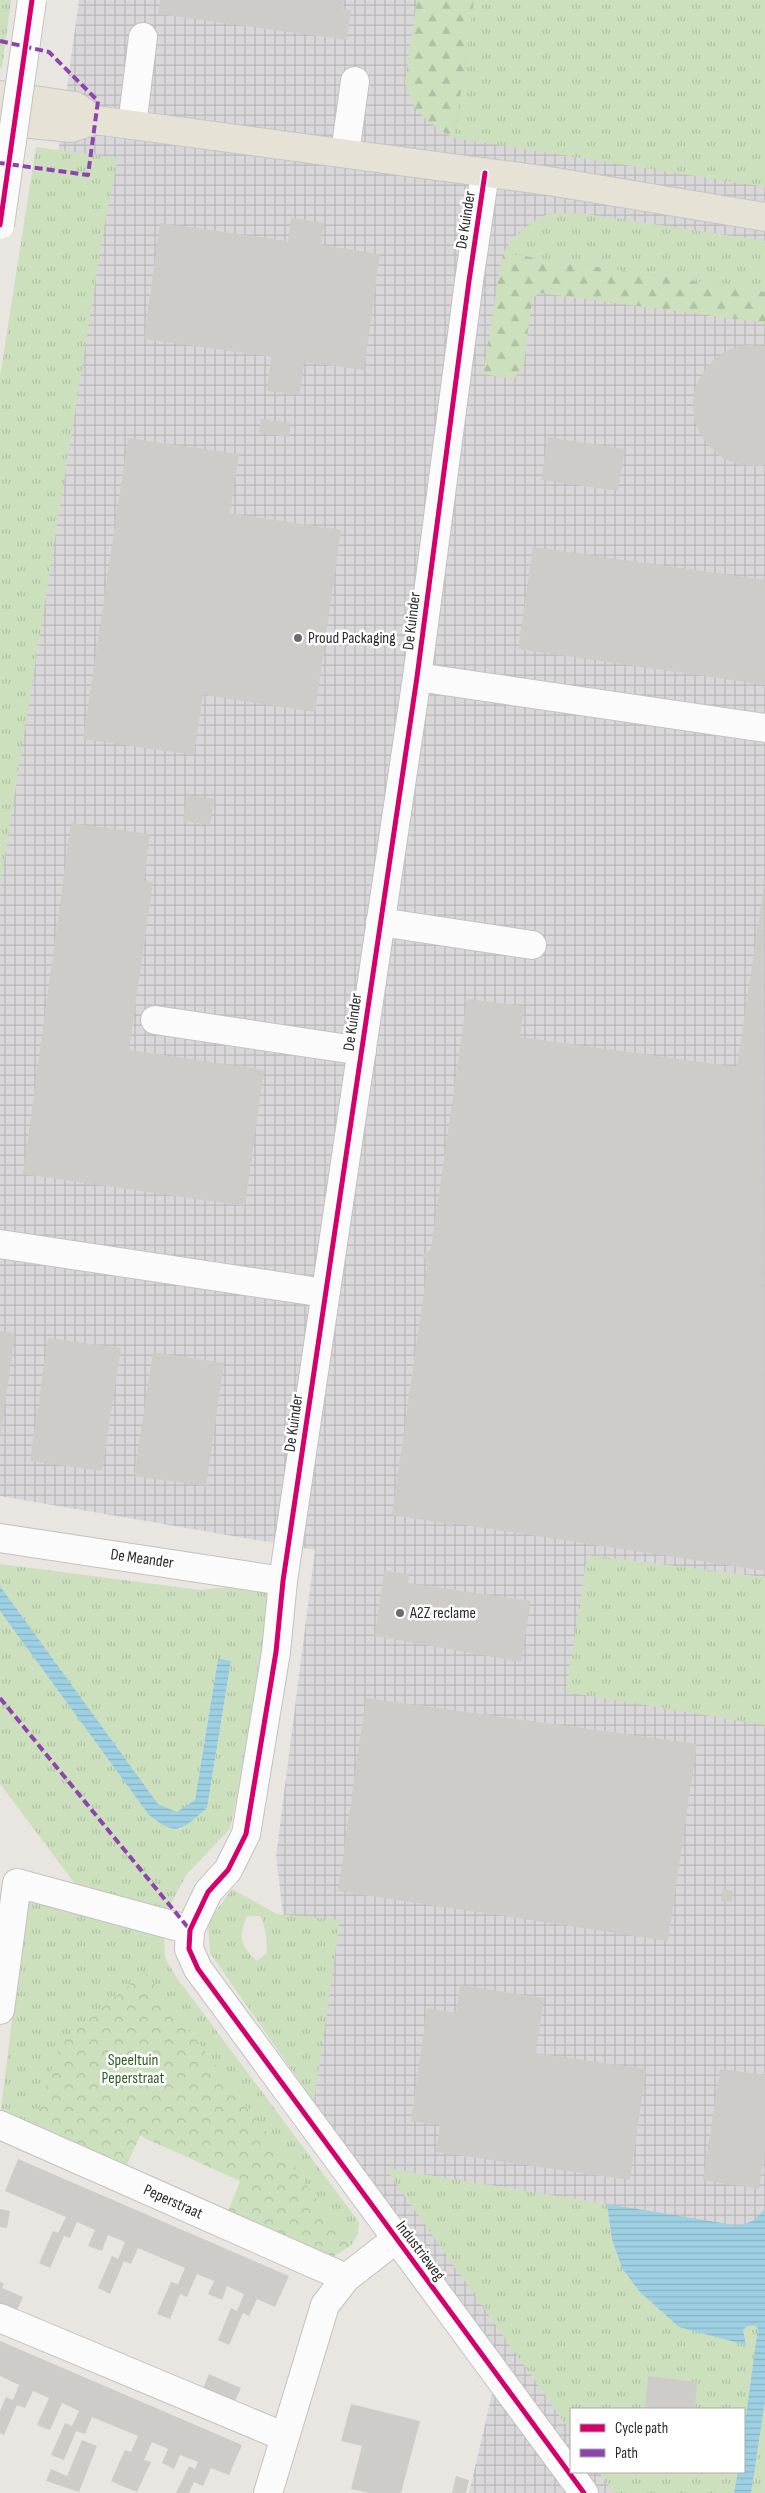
<svg xmlns="http://www.w3.org/2000/svg" width="765" height="2493" font-family="'Sofia Sans Condensed',sans-serif">
<style>
.industrial{fill:url(#industrial-grid);fill-rule:evenodd}
.grass{fill:url(#grass-tufts);fill-rule:evenodd}
.forest{fill:url(#forest-firs)}
.park{fill:url(#park-crowns)}
.water{fill:url(#water-rules)}
.building{fill:#ceccc9}
.lines{fill:none;stroke-linecap:round;stroke-linejoin:round}
.minor-casing{stroke:#c3c2c1;stroke-width:30}
.major-casing{stroke:#c5c4c2;stroke-width:30}
.minor{stroke:#fcfbfb;stroke-width:28}
.major{stroke:#e6e2d6;stroke-width:28}
.minor-bridge-casing{stroke:#c3c2c1;stroke-width:30;stroke-linecap:butt}
.minor-bridge{stroke:#fcfbfb;stroke-width:28}
.quiet{stroke:#8e44ad;stroke-width:4;stroke-dasharray:8 4;stroke-linecap:butt}
.cycleway-casing{stroke:#fff;stroke-width:8}
.cycleway{stroke:#d6006c;stroke-width:5}
.poi-dot{fill:#6e6c6b;stroke:#fff;stroke-width:2}
.labels{text-anchor:middle;dominant-baseline:central;stroke-width:5;stroke-linejoin:round;paint-order:stroke}
.street-label{font-size:16px;fill:#2b2b2b;stroke:#fff}
.poi-label{font-size:16px;fill:#2b2b2b;stroke:#fff;text-anchor:start}
.park-label{font-size:16px;fill:#2f6222;stroke:#fff}
</style>
<defs>
<pattern id="industrial-grid" width="8" height="8" patternUnits="userSpaceOnUse" patternTransform="scale(1.25)"><rect width="8" height="8" fill="#d9d7d9"/><path d="M0 4h8M4 0v8" fill="none" stroke="#bab9ba"/></pattern>
<pattern id="grass-tufts" width="24" height="20" patternUnits="userSpaceOnUse" patternTransform="scale(1.25)"><rect width="24" height="20" fill="#cce0be"/><path d="M3 7l-1-3M5 7V3M7 7l1-3M15 17l-1-3M17 17v-4M19 17l1-3" fill="none" stroke="#afc0a3"/></pattern>
<pattern id="forest-firs" width="22" height="20" patternUnits="userSpaceOnUse" patternTransform="scale(1.25)"><rect width="22" height="20" fill="#cce0be"/><path d="M5 1l3.5 6h-7zM16 11l3.5 6h-7z" fill="#afc0a3"/></pattern>
<pattern id="park-crowns" width="20" height="18" patternUnits="userSpaceOnUse" patternTransform="scale(1.25)"><rect width="20" height="18" fill="#cce0be"/><path d="M2 6a3 3 0 1 1 6 0M12 15a3 3 0 1 1 6 0" fill="none" stroke="#afc0a3"/></pattern>
<pattern id="water-rules" width="6" height="5" patternUnits="userSpaceOnUse" patternTransform="scale(1.25)"><rect width="6" height="5" fill="#9dd0e3"/><path d="M0 2.5h6" fill="none" stroke="#87b3c3"/></pattern>
</defs>
<rect width="100%" height="100%" fill="#e9e6e2"/>
<path class="industrial" d="M79 0H490L765 172V2493H469L496 2377 305 2099 276 1856 315 1550 0 1496V577ZM571 2409H744V2472H571Z"/>
<path class="grass" d="M0 0H11L2 69 0 68Z
M474 0H765V187L454 138Z
M36 147 118 158 105 222 0 887V376Z
M549 213H580L765 241V292L504 253C512 233 531 223 549 213Z
M587 1555 765 1577V1725L566 1692Z
M0 1564 201 1590 283 1581 230 1829 187 1874 165 1914 78 1888 0 1784V1611L148 1814 180 1829 207 1808 231 1662 218 1659 195 1800 177 1813 158 1805 0 1586Z
M232 1889 277 1914 340 1920 314 2102 210 1953 208 1922ZM247 1916H261L266 1934 267 1953 257 1961C240 1945 238 1937 247 1916Z
M28 1894 164 1932 165 1958 177 1978 359 2222 358 2234 352 2245 145 1973 32 2131 0 2116Z
M385 2168 607 2204 612 2239 745 2345 743 2330 747 2326 754 2325 758 2328 744 2431V2409H571V2432Z
M765 2400V2493H751Z
M599 2472H738L734 2493H614Z"/>
<path class="forest" d="M417 0H474L454 138C429 123 411 113 405 82Z
M504 253 765 292V323L540 293 532 298 524 364 514 379 483 374 501 261Z"/>
<path class="park" d="M145 1972 352 2245 331 2258 227 2214 240 2181 140 2136 124 2171 32 2131 60 2043Z"/>
<path class="water" d="M0 1586 158 1804 177 1812 195 1800 218 1659 231 1661 207 1808C181 1830 177 1838 148 1814L0 1611Z
M607 2204 740 2226 754 2220 765 2209V2400L751 2493H734L738 2472H744V2431L758 2328 754 2325 747 2326 743 2330 746 2345 679 2327 640 2292 622 2268 612 2239Z"/>
<path class="building" d="M160 0H344L343 9 351 10 347 40 158 14Z
M291 218 324 223 321 245 380 254 364 370 304 362 300 395 267 391 271 357 144 339 160 223 288 241Z
M744 345 765 346V465L760 466 742 465 724 459 710 447 700 434 694 419 693 402 696 386 704 371 714 359 728 350Z
M261 419 291 423 289 437 259 433Z
M548 437 625 449 618 491 541 480Z
M128 438 239 454 230 513 341 530 315 712 203 695 194 755 83 739Z
M533 547 765 580V685L518 649Z
M187 795 214 799 210 825 183 821Z
M71 823 150 834 144 881 153 882 129 1050 264 1070 245 1206 23 1174Z
M764 885 765 1571 452 1523V1527H449V1524L392 1515 428 1263 422 1256 431 1249 467 999 524 1006 520 1037 737 1067Z
M0 1331 15 1333 1 1433H0Z
M48 1338 121 1348 102 1471 30 1461Z
M153 1352 224 1363 206 1486 134 1476Z
M384 1571 409 1574 408 1583 531 1601 521 1662 375 1636Z
M366 1698 697 1744 668 1941 338 1891Z
M723 1889 733 1891 732 1902 721 1901Z
M460 1985 544 1998 536 2053 646 2069 630 2180 436 2152 440 2125 411 2121 427 2008 456 2013Z
M720 2069 765 2075V2151L759 2189 703 2180Z
M18 2159 289 2276 275 2307 257 2299 249 2316 243 2313 229 2345 218 2340 231 2308 237 2311 244 2294 227 2286 222 2300 208 2294 214 2281 197 2274 187 2297 180 2294 170 2319 157 2314 171 2282 178 2284 185 2268 138 2248 131 2264 124 2261 110 2294 98 2288 112 2256 118 2259 125 2242 108 2235 102 2251 88 2246 95 2230 77 2222 70 2238 64 2236 50 2268 39 2263 53 2231 58 2233 66 2217 5 2191Z
M0 2209 10 2211 7 2228 0 2227Z
M0 2282 4 2284 2 2288 23 2297 17 2310 0 2303Z
M0 2341 242 2445 229 2475 211 2468 203 2486 194 2482 189 2493H176L189 2466 195 2469 198 2462 180 2455 174 2469 162 2463 168 2449 152 2442 144 2460 151 2462 137 2492 122 2486 111 2481 125 2450 131 2452 138 2436 92 2417 85 2434 76 2431 64 2460 51 2455 65 2423 72 2426 79 2411 62 2403 50 2430 37 2425 49 2398 33 2391 25 2408 17 2405 4 2435 0 2433V2411L6 2397 13 2400 19 2385 0 2376Z
M209 2374 241 2388 234 2403 202 2391Z
M648 2376 697 2382 695 2409H645Z
M351 2404 420 2421 401 2493H369L351 2489 362 2446 341 2441Z
M82 2440 97 2446 79 2492 46 2481 51 2469 67 2476Z
M456 2476 469 2480 466 2493H452Z"/>
<g class="lines">
<g class="minor-casing">
<path id="minor" d="M132 125 143 37
M345 153 355 81
M485 173 469 281 417 677 283 1581 276 1652 246 1834 228 1870 208 1892 190 1930 189 1949 198 1969 584 2493
M417 677 765 728
M380 922 532 945
M155 1020 362 1051
M0 1244 325 1293
M0 1538 283 1581
M0 2010 17 1883 190 1930
M0 2125 346 2278
M0 2318 285 2437
M268 2493 325 2305 346 2278 396 2239"/>
</g>
<g class="major-casing">
<path id="major" d="M0 95 75 106 95 120 549 181 765 217
M0 121 71 128 95 120"/>
</g>
<use href="#minor" class="minor"/>
<use href="#major" class="major"/>
<g class="minor-bridge-casing">
<path id="minor-bridge" d="M0 225 32 0"/>
</g>
<use href="#minor-bridge" class="minor-bridge"/>
<path class="quiet" d="M0 41 49 52 98 101 88 175 0 163
M0 1698 190 1930"/>
<g class="cycleway-casing">
<path id="cycleway" d="M485 173 469 281 417 677 283 1581 276 1652 246 1834 228 1870 208 1892 190 1930 189 1949 198 1969 584 2493
M0 225 32 0"/>
</g>
<use href="#cycleway" class="cycleway"/>
</g>
<g class="poi-dot">
<circle cx="298" cy="638" r="5"/>
<circle cx="400" cy="1613" r="5"/>
</g>
<g class="labels">
<g class="street-label">
<text transform="translate(466 220) rotate(-81)">De Kuinder</text>
<text transform="translate(412 621) rotate(-83)">De Kuinder</text>
<text transform="translate(353 1022) rotate(-82)">De Kuinder</text>
<text transform="translate(294 1423) rotate(-82)">De Kuinder</text>
<text transform="translate(142 1559) rotate(8)">De Meander</text>
<text transform="translate(173 2202) rotate(24)">Peperstraat</text>
<text transform="translate(420 2251) rotate(53)">Industrieweg</text>
</g>
<g class="poi-label">
<text x="308" y="638">Proud Packaging</text>
<text x="410" y="1613">A2Z reclame</text>
</g>
<g class="park-label">
<text x="133" y="2060">Speeltuin<tspan x="133" dy="18">Peperstraat</tspan></text>
</g>
</g>
<rect x="570" y="2408" width="175" height="65" fill="#ffffff" stroke="#aaaaaa"/>
<rect x="580" y="2424" width="25" height="8" fill="#d6006c" stroke="#aaaaaa"/>
<text x="615" y="2433" font-size="15" fill="#2b2b2b">Cycle path</text>
<rect x="580" y="2449" width="25" height="8" fill="#8e44ad" stroke="#aaaaaa"/>
<text x="615" y="2458" font-size="15" fill="#2b2b2b">Path</text>
</svg>
